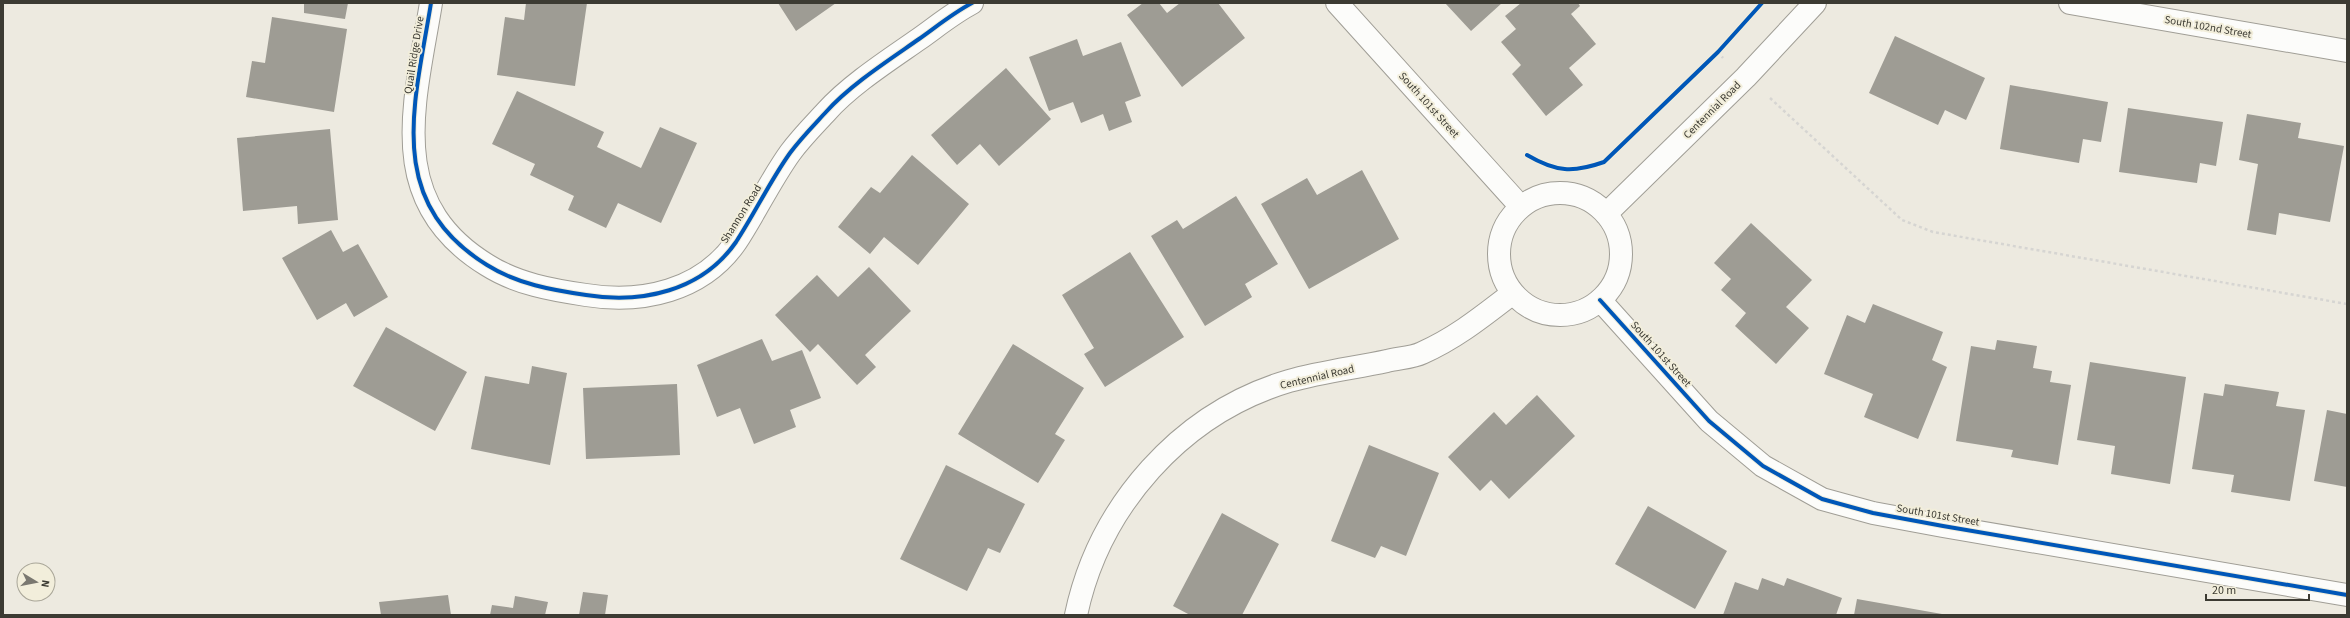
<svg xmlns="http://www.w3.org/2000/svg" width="2350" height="618" font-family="'Source Sans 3',sans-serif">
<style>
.building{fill:#9e9c94}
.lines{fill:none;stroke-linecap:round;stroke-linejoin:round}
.minor-casing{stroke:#a09e96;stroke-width:24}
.path{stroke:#d6d5d2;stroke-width:2.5;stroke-dasharray:3 3;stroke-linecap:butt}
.minor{stroke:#fcfcfa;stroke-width:22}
.cycleway-casing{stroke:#f2eedb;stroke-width:6}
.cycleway{stroke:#0057b8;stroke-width:4}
.labels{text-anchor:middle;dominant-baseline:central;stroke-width:4;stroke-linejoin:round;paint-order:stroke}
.street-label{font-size:11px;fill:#3c3b33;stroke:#f2eedb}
</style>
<rect width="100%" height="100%" fill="#edeae0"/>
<path class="building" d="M304 3H348L345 19 304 13Z
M526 3H587L575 86 497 75 505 17 524 20Z
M778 3H836L796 31Z
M1143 3H1159L1167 13 1180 3H1218L1245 38 1182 87 1127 15Z
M1445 3H1502L1471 31Z
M1521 3H1578L1580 6 1571 14 1596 44 1569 68 1583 85 1546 116 1512 74 1521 65 1501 42 1516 29 1505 16Z
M272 17 347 29 334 112 246 97 252 61 265 63Z
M1895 36 1985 78 1966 120 1945 110 1938 125 1869 93Z
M1077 39 1083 56 1121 42 1141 96 1125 102 1132 122 1109 131 1103 114 1081 123 1073 102 1049 111 1029 57Z
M1006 68 1051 119 999 166 980 144 957 165 931 135Z
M2010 85 2108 102 2101 142 2083 139 2079 163 2000 149Z
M517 91 604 132 597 147 641 168 660 127 697 143 661 223 618 203 606 228 568 210 574 196 530 175 535 164 492 144Z
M2128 108 2223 122 2216 166 2200 163 2197 183 2119 172Z
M2247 114 2301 123 2298 138 2344 146 2330 222 2279 213 2276 235 2247 230 2258 164 2239 160Z
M330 129 338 220 298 224 297 206 243 211 237 138Z
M912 155 969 204 918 265 884 237 870 254 838 227 871 187 880 193Z
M1362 170 1399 239 1309 289 1261 204 1307 178 1317 195Z
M1236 196 1278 264 1245 284 1252 297 1205 326 1151 236 1177 220 1183 229Z
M1751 223 1812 280 1786 307 1809 328 1776 364 1735 326 1746 313 1721 290 1731 279 1714 263Z
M331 230 343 252 358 244 388 297 354 317 346 303 317 320 282 258Z
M1130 252 1184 337 1105 387 1084 354 1094 348 1062 295Z
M869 267 911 311 865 355 876 367 857 385 818 344 810 352 775 315 817 275 838 297Z
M1873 304 1943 332 1932 360 1947 367 1918 439 1864 417 1873 394 1824 374 1847 315 1865 323Z
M386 327 467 372 435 431 353 386Z
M762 339 772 361 802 350 821 398 790 410 796 427 754 444 740 408 717 417 697 365Z
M1997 340 2037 346 2033 368 2052 371 2050 382 2071 385 2058 465 2011 457 2013 450 1956 441 1971 346 1995 350Z
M1013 344 1084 388 1055 434 1065 440 1038 483 958 434Z
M2090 362 2186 377 2170 484 2111 474 2115 446 2077 440Z
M532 366 567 373 550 465 471 449 485 376 529 384Z
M677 384 680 455 586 459 583 388Z
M2225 384 2279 392 2276 406 2305 410 2290 501 2231 492 2234 475 2192 469 2204 393 2223 396Z
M1537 395 1575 436 1509 499 1491 480 1480 491 1448 457 1494 412 1506 425Z
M2327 410 2347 414V487L2314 481Z
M1369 445 1439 473 1406 556 1381 546 1375 558 1331 541Z
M946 465 1025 504 1000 553 988 548 967 591 900 559Z
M1648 506 1727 551 1695 609 1615 564Z
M1222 513 1279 544 1242 615H1190L1173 606Z
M1762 578 1784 586 1787 578 1842 598 1836 615H1723L1735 582 1758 590Z
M583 592 608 595 605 615H579Z
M448 595 451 615H381L379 602Z
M515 596 548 602 545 615H490L492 605 513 608Z
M1857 599 1942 614V615H1854Z"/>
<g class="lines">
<g class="minor-casing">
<path id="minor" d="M431 3C415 103 383 201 487 265 517 284 552 290 586 295 642 304 702 291 736 242 755 213 770 181 790 153 801 138 814 125 826 112 850 85 889 60 919 39 936 27 953 13 972 3
M1337 3 1521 207
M2070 3 2347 51
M1499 254a61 61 0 1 1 122 0a61 61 0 1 1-122 0Z
M1606 214 1746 77 1815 3
M1600 300 1709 421 1763 466 1822 499 1873 513 1943 526 2347 595
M1076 615C1099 506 1181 413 1289 381 1321 372 1354 368 1387 361 1398 358 1412 358 1422 353 1456 338 1483 316 1513 293"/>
</g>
<path class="path" d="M1718 52 1723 58
M1770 98 1902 220 1933 232 2347 304"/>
<use href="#minor" class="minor"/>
<g class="cycleway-casing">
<path id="cycleway" d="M431 3C415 103 383 201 487 265 517 284 552 290 586 295 642 304 702 291 736 242 755 213 770 181 790 153 801 138 814 125 826 112 850 85 889 60 919 39 936 27 953 13 972 3
M1527 155C1556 172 1573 173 1604 162L1718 52 1762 3
M1600 300 1709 421 1763 466 1822 499 1873 513 1943 526 2347 595"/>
</g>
<use href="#cycleway" class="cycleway"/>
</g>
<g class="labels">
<g class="street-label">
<text transform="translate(2208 27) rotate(10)">South 102nd Street</text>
<text transform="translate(414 55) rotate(-81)">Quail Ridge Drive</text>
<text transform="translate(1429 105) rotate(48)">South 101st Street</text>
<text transform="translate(1712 110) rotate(-45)">Centennial Road</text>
<text transform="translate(741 214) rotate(-58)">Shannon Road</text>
<text transform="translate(1661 354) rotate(48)">South 101st Street</text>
<text transform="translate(1317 377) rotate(-13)">Centennial Road</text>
<text transform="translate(1938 515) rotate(10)">South 101st Street</text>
</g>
</g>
<rect width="2350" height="618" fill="none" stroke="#3c3b33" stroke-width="8"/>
<g transform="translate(36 582) rotate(100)"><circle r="19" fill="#f2eedb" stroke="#a9a698"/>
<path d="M0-3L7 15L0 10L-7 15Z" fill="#7a7870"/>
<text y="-6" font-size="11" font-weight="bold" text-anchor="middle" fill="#3c3b33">N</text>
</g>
<path d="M2206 594v6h103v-6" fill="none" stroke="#3c3b33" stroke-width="2"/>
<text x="2212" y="594" font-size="12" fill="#3c3b33" stroke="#f2eedb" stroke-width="3" paint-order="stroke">20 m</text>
</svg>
